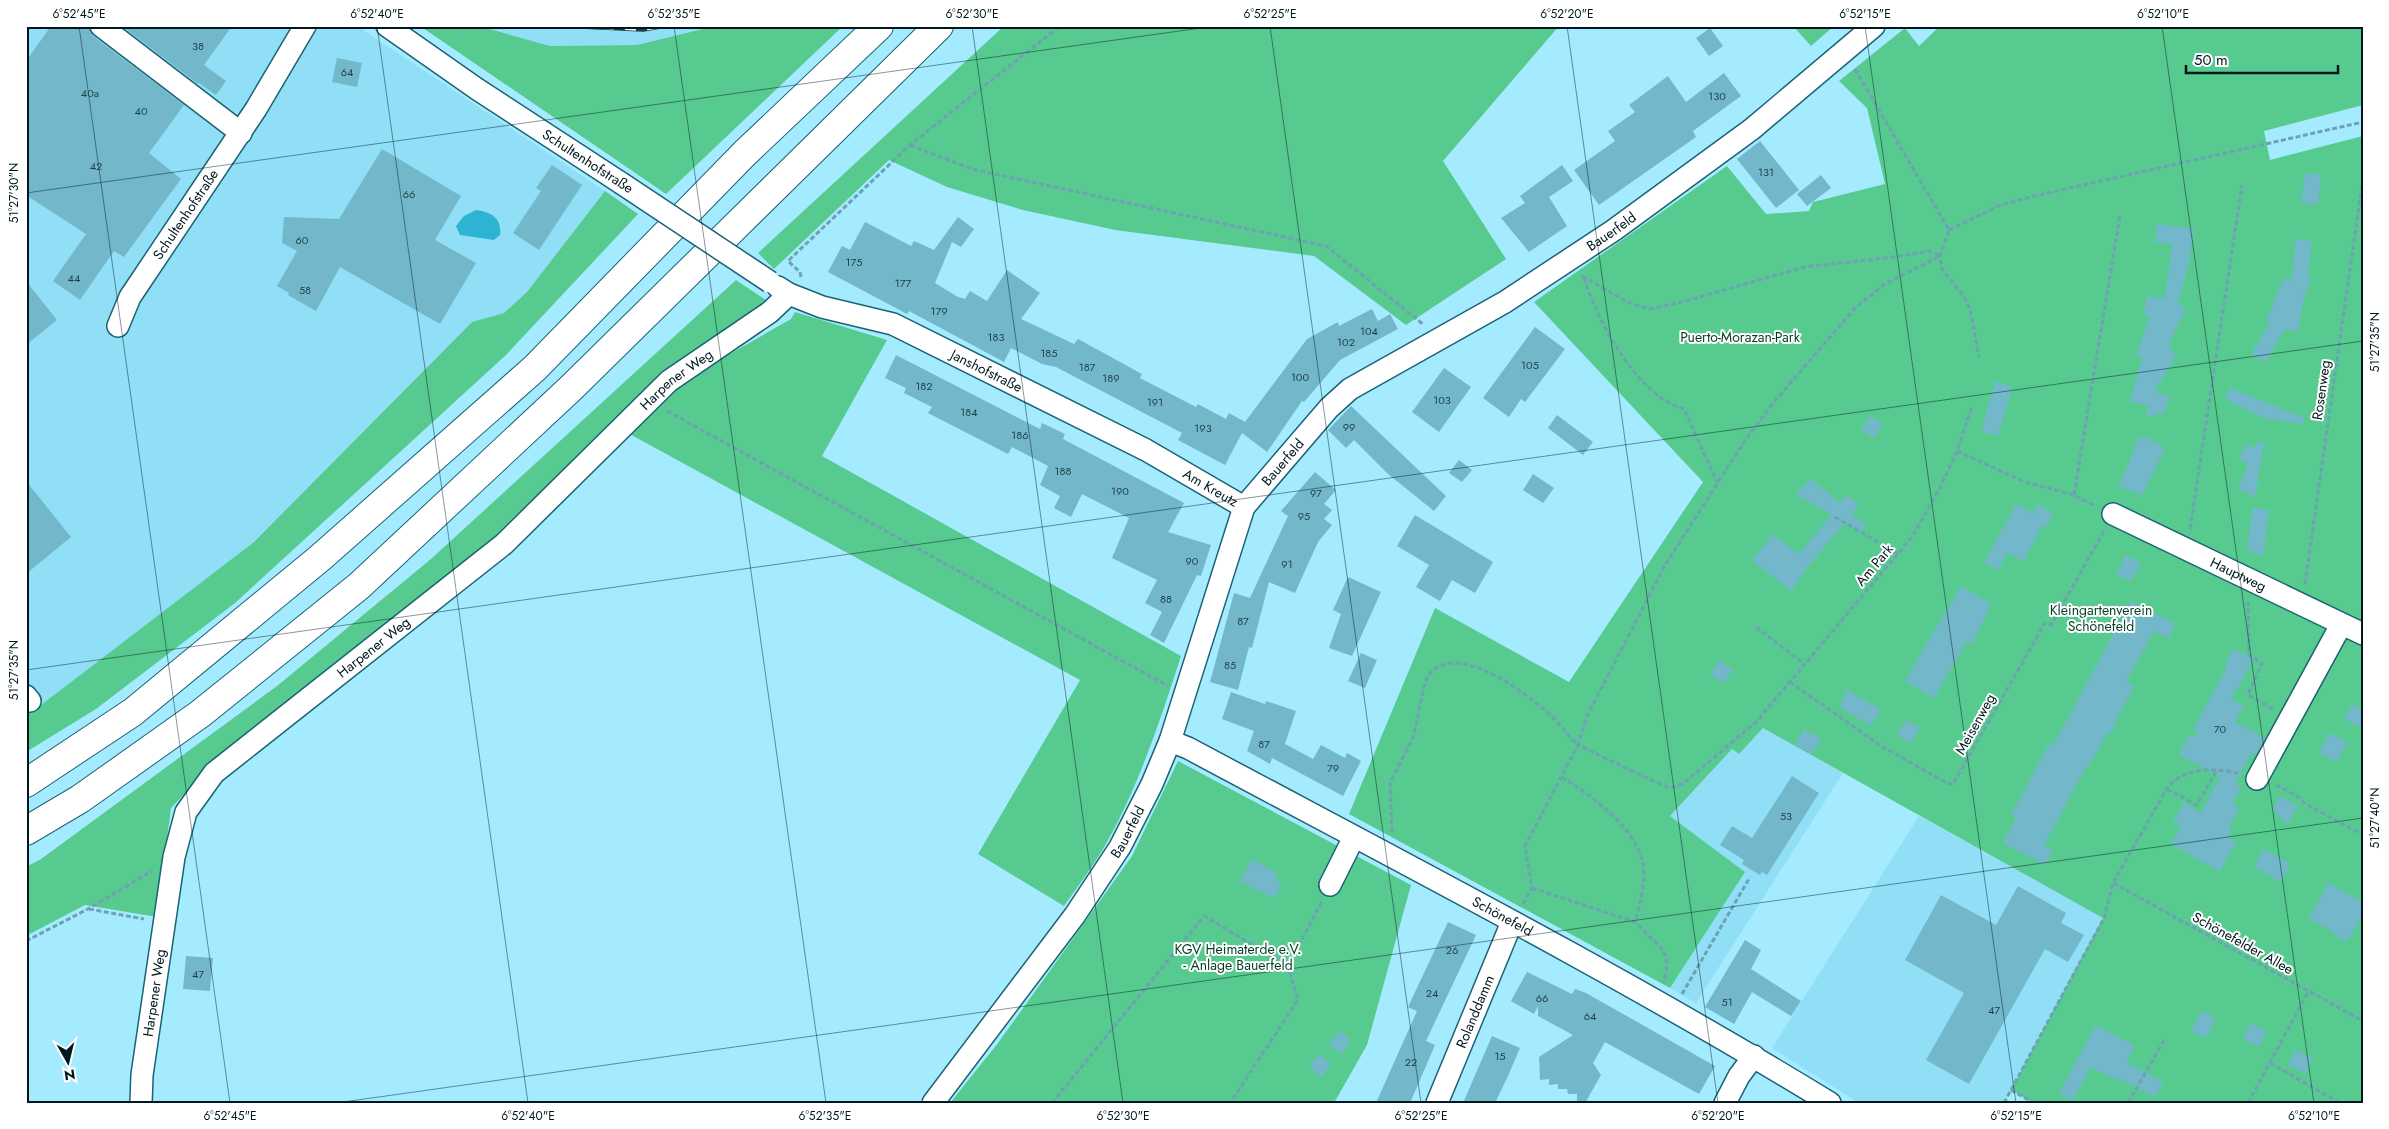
<svg xmlns="http://www.w3.org/2000/svg" width="2389" height="1129" font-family="Jost,sans-serif">
<style>
.built{fill:#90dff6}
.green{fill:#57cb8f}
.water{fill:#2eb4d3}
.building{fill:#73b7ca}
.lines{fill:none;stroke-linecap:round;stroke-linejoin:round}
.minor-casing{stroke:#1a6375;stroke-width:24}
.highway-casing{stroke:#1a6375;stroke-width:30}
.path{stroke:#6ca2b2;stroke-width:3;stroke-dasharray:5 2.5;stroke-linecap:butt}
.minor{stroke:#fff;stroke-width:21}
.highway{stroke:#fff;stroke-width:28}
.rail-casing{stroke:#1d3c45;stroke-width:5.5}
.rail{stroke:#fff;stroke-width:4;stroke-dasharray:11;stroke-linecap:butt}
.minor-bridge-casing{stroke:#1a6375;stroke-width:24;stroke-linecap:butt}
.minor-bridge{stroke:#fff;stroke-width:21}
.ticks{fill:none;stroke:#00171e;stroke-width:1;stroke-opacity:0.45}
.labels{text-anchor:middle;dominant-baseline:central;stroke-width:4;stroke-linejoin:round;paint-order:stroke}
.number-label{font-size:11px;fill:#1d3f49}
.street-label{font-size:14px;fill:#00171e;stroke:#fff}
.park-label{font-size:14px;fill:#053d24;stroke:#fff}
.neatline{fill:none;stroke:#00171e;stroke-width:2}
.ticks-label{font-size:12px;text-anchor:middle;fill:#00171e}
</style>
<rect width="100%" height="100%" fill="#a5ebff"/>
<path class="built" d="M26 26H357L605 191 527 292 504 313 472 322 254 542 41 705 26 714Z
M479 26H715L637 45 550 46Z
M1763 728 1843 773 1696 1003 1670 988 1745 872 1670 816 1732 749 1739 753Z
M1919 816 2104 918 2004 1103H1859L1772 1048Z"/>
<path class="green" d="M420 26H479L550 46 637 45 715 26H843L666 194Z
M1004 26H1559L1443 161 1506 259 1406 325 1314 256 1115 230 1023 210 947 187 889 160 774 269 758 253Z
M1793 26H1834L1811 46Z
M1940 26H2363V105L2264 131 2270 160 2363 136V1103H2033L2011 1090 2103 918 1763 728 1739 754 1732 749 1670 816 1745 872 1670 988 1349 814 1435 608 1569 682 1703 482 1534 302 1727 166 1766 214 1809 211 1813 202 1885 184 1867 108 1839 81 1905 28 1919 46Z
M605 191 638 214 506 355 235 603 96 709 26 752V714L41 705 254 542 472 322 504 313 527 292Z
M736 280 766 300 660 375 497 538 211 766 171 808 157 917 85 905 26 936V867L41 859 277 686 431 559Z
M795 312 887 340 822 456 1181 656C1160 721 1138 789 1103 849 1091 869 1077 887 1064 906L978 854 1080 680 626 432 686 379 791 319Z
M1178 761 1411 885 1367 1045 1334 1103H950L998 1043 1132 856Z"/>
<path class="water" d="M476 210C492 212 502 219 500 235L494 240 460 235 456 226 464 216Z"/>
<path class="building" d="M51 26H89L93 36 184 105 149 153 181 179 124 257 114 251 80 300 53 281 86 234 26 195V61Z
M122 26H232L204 65 226 81 216 95 199 83 198 84Z
M1710 28 1723 46 1709 56 1696 38Z
M337 58 362 63 357 87 332 82Z
M1724 73 1741 96 1693 131 1696 137 1599 205 1574 170 1615 141 1608 131 1635 112 1629 105 1668 76 1686 102Z
M1760 141 1799 190 1776 208 1737 159Z
M382 149 461 196 435 240 476 263 440 324 340 267 316 311 288 295 289 293 277 286 297 251 282 243 284 217 339 219Z
M552 165 582 185 539 250 513 233 541 191 536 188Z
M1562 165 1573 181 1549 197 1567 226 1529 252 1501 218 1525 203 1520 196Z
M2305 173 2321 175 2318 205 2301 203Z
M1821 175 1831 188 1807 206 1797 194Z
M958 217 974 229 961 247 952 242 935 283 958 297 965 299 970 291 987 301 1007 270 1040 293 1021 319 1074 344 1078 339 1142 374 1140 378 1196 407 1198 404 1226 419 1229 413 1245 422 1307 339 1338 322 1339 326 1372 309 1378 321 1390 314 1398 329 1340 360 1304 402 1302 401 1267 452 1242 433 1225 465 1178 440 1182 433 1056 367 1042 364 1011 348 1004 362 909 311 907 314 828 272 842 246 850 250 865 222 911 246 914 241 934 250Z
M2157 224 2194 229 2189 262 2178 304 2186 308 2168 346 2176 356 2155 391 2170 397 2164 413 2146 417 2148 406 2130 401 2142 358 2136 356 2150 315 2144 314 2146 297 2165 298 2172 244 2155 242Z
M2296 239 2312 241 2307 277H2311L2306 295H2304L2298 332 2285 329 2266 362 2251 354 2270 323 2266 321 2284 278 2291 281Z
M26 281 57 320 26 345Z
M1535 327 1565 349 1525 402 1521 399 1509 417 1483 398Z
M896 355 1040 429 1042 423 1065 434 1063 439 1184 503 1168 532 1211 545 1201 576 1197 575 1164 643 1150 635 1162 612 1145 603 1157 580 1112 558 1129 518 1082 494 1071 517 1054 508 1060 496 1040 485 1048 466 1012 447 1008 454 928 413 932 407 904 393 906 388 885 378Z
M1444 368 1471 387 1439 432 1412 412Z
M1996 381 2012 387 1998 436 1982 432 1989 401Z
M2230 388 2304 418 2303 424 2264 418 2225 399Z
M1351 406 1446 496 1434 511 1388 474 1354 440 1346 448 1328 430Z
M1557 415 1593 442 1583 455 1548 428Z
M1870 416 1883 424 1874 438 1861 430Z
M2143 436 2165 448 2142 495 2119 487 2139 437 2142 438Z
M2258 441 2264 442 2255 497 2238 489 2248 464 2239 460 2247 444 2255 448Z
M1459 460 1472 470 1462 482 1449 473Z
M1315 472 1336 490 1324 504 1332 510 1324 519 1332 525 1318 542 1295 593 1269 582 1252 648 1249 647 1238 690 1210 682 1234 593 1250 598 1288 516 1281 511Z
M1533 474 1554 488 1543 503 1523 490Z
M1811 479 1840 503 1846 495 1859 504 1852 514 1866 526 1861 533 1845 523 1810 564 1791 591 1752 560 1773 534 1799 554 1831 515 1796 494Z
M26 481 71 537 26 574Z
M2016 504 2033 513 2037 504 2053 512 2045 528 2042 526 2024 561 2007 553 1998 570 1984 563Z
M2253 508 2269 510 2263 556 2247 549Z
M1415 515 1493 562 1475 593 1452 580 1440 601 1416 587 1429 565 1397 546Z
M2126 555 2141 564 2131 581 2116 574Z
M1348 577 1381 592 1352 656 1329 648 1341 614 1333 610Z
M1961 586 1991 604 1972 644 1967 641 1934 698 1905 681Z
M2131 601 2175 624 2168 638 2154 631 2126 682 2134 686 2109 735 2107 733 2089 766 2087 765 2044 845 2053 850 2045 865 2003 843 2016 818 2011 815 2049 744 2053 746Z
M2233 649 2254 659 2231 699 2244 706 2235 722 2265 738 2256 755 2252 752 2235 784 2241 787 2232 804 2239 808 2229 827 2232 829 2228 837 2236 841 2220 872 2171 844 2181 826 2173 822 2184 802 2201 813 2220 776 2179 755 2189 736 2200 734 2193 730 2227 666 2225 665Z
M1361 653 1377 660 1365 688 1348 681Z
M1720 660 1733 670 1723 683 1710 674Z
M1848 690 1881 710 1871 726 1839 707Z
M1231 692 1265 704 1266 701 1296 711 1285 744 1313 759 1321 745 1345 758 1347 753 1361 761 1343 796 1272 758 1270 764 1247 751 1254 731 1222 719Z
M2352 704 2363 710V728L2344 719Z
M1906 720 1920 728 1911 743 1897 735Z
M1804 729 1821 739 1812 754 1795 745Z
M2329 733 2347 742 2337 762 2319 753Z
M1792 776 1819 793 1767 875 1762 872 1760 875 1742 864 1744 860 1720 845 1732 826 1752 838Z
M2280 796 2298 806 2287 825 2273 809Z
M2264 849 2290 864 2281 882 2254 867Z
M1252 859 1278 874 1275 880 1282 884 1274 898 1240 881Z
M2328 883 2363 902V915L2347 942 2331 932 2332 931 2309 919Z
M2018 886 2066 913 2061 923 2084 935 2068 962 2045 949 1969 1084 1926 1060 1964 993 1905 960 1941 895 1996 925Z
M1448 922 1476 935 1426 1041 1435 1045 1410 1103H1376L1417 1011 1408 1007Z
M1745 940 1761 950 1751 969 1801 1001 1791 1016 1752 992 1734 1024 1705 1007Z
M186 956 213 958 210 991 183 989Z
M1527 972 1572 994 1575 989 1586 993 1715 1066 1699 1094 1605 1042 1593 1063 1601 1075 1585 1103H1577V1094H1568L1567 1089H1558V1084L1549 1085V1079L1540 1080 1539 1057 1573 1035 1538 1016V1006L1534 1014 1511 1001Z
M2202 1011 2216 1019 2205 1038 2191 1030Z
M2251 1023 2267 1032 2259 1047 2243 1038Z
M2096 1025 2135 1046 2126 1062 2163 1082 2155 1097 2118 1078 2116 1080 2091 1067 2073 1100 2059 1093Z
M1339 1031 1351 1040 1342 1054 1329 1045Z
M1492 1036 1520 1048 1508 1076 1495 1103H1463Z
M2296 1050 2313 1059 2305 1074 2288 1064Z
M1319 1054 1331 1063 1322 1077 1309 1067Z"/>
<g class="lines">
<g class="minor-casing">
<g id="minor">
<path d="M101 26 241 133"/>
<path d="M387 26 477 89 621 183"/>
<path id="s1" d="M778 287 789 294 822 307 893 324 1146 450 1244 507"/>
<path id="s2" d="M118 326 130 297 256 109 305 26"/>
<path id="s3" d="M2113 514 2363 634"/>
<path d="M26 696 30 701"/>
<path id="s4" d="M1170 741 1188 748C1403 863 1621 975 1830 1103"/>
<path d="M2257 779 2341 625"/>
<path d="M1330 885 1354 837"/>
<path id="s5" d="M141 1103 142 1075 174 857 186 812 214 773 504 544 669 381 770 312 789 294"/>
<path id="s6" d="M933 1103 1075 915 1120 847 1152 784 1170 741 1244 507 1329 408 1350 389 1505 302 1614 230 1752 129 1874 26"/>
<path id="s7" d="M1437 1103 1512 922"/>
<path d="M1725 1103 1739 1076 1754 1056"/>
</g>
</g>
<g class="highway-casing">
<path id="highway" d="M26 783 133 712 320 558 535 368 745 153 879 26
M26 831 80 799 200 714 359 586 571 388 939 26"/>
</g>
<path class="path" d="M1855 69 1949 230 1940 256 1942 269 1964 297 1970 308 1979 357
M910 145 972 169 1326 246 1424 325
M1949 230 2001 205 2030 197 2363 122
M1582 276 1627 302 1649 309 1678 303 1805 267 1895 257 1929 251 1940 256
M801 277 800 272 788 261 910 145 1060 26
M1584 278C1598 322 1637 396 1684 409L1717 482
M667 411 1168 686
M1957 451 2025 482 2074 495 2095 506
M2074 495 2120 215
M1835 517 1899 554
M2190 529 2242 185
M2305 584 2363 178
M2248 601 2249 655 2262 663 2248 695 2273 709
M1756 627 1804 664
M1790 682 1881 746 1949 784H1953L2045 623 2051 625 2104 531
M1562 777C1594 798 1646 833 1644 877 1643 892 1639 908 1635 922
M2276 785 2297 796 2304 803 2363 835
M2167 789 2197 805 2217 770
M1392 832 1390 783 1413 738 1425 682C1447 632 1529 694 1552 717 1561 726 1569 736 1578 745L1587 716 1665 565 1746 439 1774 402 1856 307 1885 284 1940 256
M2113 883 2363 1021
M1532 888 1635 922 1662 949 1666 957 1667 965 1664 983
M1523 904 1532 888 1525 846 1578 745 1666 787H1676L1685 782 1756 722 1912 537 1941 486 1957 451 1972 407
M89 909 144 919
M26 941 88 909 152 871
M1288 966 1322 901
M1682 994 1750 877
M2270 1063 2340 1103
M2011 1090 2034 1103
M1052 1103 1204 916 1288 966 1298 1000 1230 1103
M2004 1103 2104 918 2113 883 2167 788C2184 767 2213 768 2238 773
M2128 1103 2166 1037
M2248 1103 2308 992"/>
<use href="#minor" class="minor"/>
<use href="#highway" class="highway"/>
<g class="rail-casing">
<path id="rail" d="M581 26 643 29 660 26"/>
</g>
<use href="#rail" class="rail"/>
<g class="minor-bridge-casing">
<path id="minor-bridge" d="M621 183 770 282"/>
</g>
<use href="#minor-bridge" class="minor-bridge"/>
</g>
<path class="ticks" d="M79 26 230 1103M377 26 528 1103M674 26 826 1103M972 26 1123 1103M1270 26 1421 1103M1567 26 1718 1103M1865 26 2016 1103M2162 26 2314 1103M26 193 1215 26M26 670 2363 341M336 1103 2363 818"/>
<g class="labels">
<g class="number-label">
<text x="198" y="46">38</text>
<text x="347" y="72">64</text>
<text x="90" y="93">40a</text>
<text x="1717" y="96">130</text>
<text x="141" y="111">40</text>
<text x="96" y="166">42</text>
<text x="1766" y="172">131</text>
<text x="409" y="194">66</text>
<text x="302" y="240">60</text>
<text x="854" y="262">175</text>
<text x="74" y="278">44</text>
<text x="903" y="283">177</text>
<text x="305" y="290">58</text>
<text x="939" y="311">179</text>
<text x="1369" y="331">104</text>
<text x="996" y="337">183</text>
<text x="1346" y="342">102</text>
<text x="1049" y="353">185</text>
<text x="1530" y="365">105</text>
<text x="1087" y="367">187</text>
<text x="1300" y="377">100</text>
<text x="1111" y="378">189</text>
<text x="924" y="386">182</text>
<text x="1442" y="400">103</text>
<text x="1155" y="402">191</text>
<text x="969" y="412">184</text>
<text x="1349" y="427">99</text>
<text x="1203" y="428">193</text>
<text x="1020" y="435">186</text>
<text x="1063" y="471">188</text>
<text x="1120" y="491">190</text>
<text x="1316" y="493">97</text>
<text x="1304" y="516">95</text>
<text x="1192" y="561">90</text>
<text x="1287" y="564">91</text>
<text x="1166" y="599">88</text>
<text x="1243" y="621">87</text>
<text x="1230" y="665">85</text>
<text x="2220" y="729">70</text>
<text x="1264" y="744">87</text>
<text x="1333" y="768">79</text>
<text x="1786" y="816">53</text>
<text x="1452" y="950">26</text>
<text x="198" y="974">47</text>
<text x="1432" y="993">24</text>
<text x="1542" y="998">66</text>
<text x="1727" y="1002">51</text>
<text x="1994" y="1010">47</text>
<text x="1590" y="1016">64</text>
<text x="1500" y="1056">15</text>
<text x="1411" y="1062">22</text>
</g>
<g class="street-label">
<text transform="translate(588 161) rotate(33)">Schultenhofstraße</text>
<text stroke="none"><textPath href="#s2" startOffset="131">Schultenhofstraße</textPath></text>
<text stroke="none"><textPath href="#s6" startOffset="1144">Bauerfeld</textPath></text>
<text stroke="none"><textPath href="#s1" startOffset="226">Janshofstraße</textPath></text>
<text stroke="none"><textPath href="#s5" startOffset="951">Harpener Weg</textPath></text>
<text transform="translate(2321 390) rotate(-82)">Rosenweg</text>
<text stroke="none"><textPath href="#s6" startOffset="739">Bauerfeld</textPath></text>
<text stroke="none"><textPath href="#s1" startOffset="479">Am Kreutz</textPath></text>
<text transform="translate(1874 565) rotate(-50)">Am Park</text>
<text stroke="none"><textPath href="#s3" startOffset="139">Hauptweg</textPath></text>
<text stroke="none"><textPath href="#s5" startOffset="546">Harpener Weg</textPath></text>
<text transform="translate(1975 724) rotate(-61)">Meisenweg</text>
<text stroke="none"><textPath href="#s6" startOffset="334">Bauerfeld</textPath></text>
<text stroke="none"><textPath href="#s4" startOffset="376">Schönefeld</textPath></text>
<text transform="translate(2243 943) rotate(29)">Schönefelder Allee</text>
<text stroke="none"><textPath href="#s5" startOffset="111">Harpener Weg</textPath></text>
<text stroke="none"><textPath href="#s7" startOffset="99">Rolanddamm</textPath></text>
</g>
<g class="park-label">
<text x="1740" y="337">Puerto-Morazan-Park</text>
<text x="2101" y="610">Kleingartenverein<tspan x="2101" dy="16">Schönefeld</tspan></text>
<text x="1238" y="949">KGV Heimaterde e.V.<tspan x="1238" dy="16">- Anlage Bauerfeld</tspan></text>
</g>
</g>
<rect width="2389" height="1129" fill="none" stroke="#ffffff" stroke-width="55"/>
<g transform="translate(68 1062) rotate(172)" stroke="#ffffff" stroke-width="4" paint-order="stroke">
<path d="M0-4L9 19L0 12L-9 19Z" fill="#00171e"/>
<text y="-8" font-size="14" font-weight="bold" text-anchor="middle" fill="#00171e">N</text>
</g>
<path d="M2186 65v8h152v-8" fill="none" stroke="#00171e" stroke-width="2.5"/>
<text x="2194" y="65" font-size="15" fill="#00171e" stroke="#ffffff" stroke-width="4" paint-order="stroke">50 m</text>
<rect x="28" y="28" width="2334" height="1074" class="neatline"/>
<g class="ticks-label">
<text x="79" y="18">6°52'45"E</text>
<text x="377" y="18">6°52'40"E</text>
<text x="674" y="18">6°52'35"E</text>
<text x="972" y="18">6°52'30"E</text>
<text x="1270" y="18">6°52'25"E</text>
<text x="1567" y="18">6°52'20"E</text>
<text x="1865" y="18">6°52'15"E</text>
<text x="2163" y="18">6°52'10"E</text>
<text transform="translate(14 193) rotate(-90)" y="4">51°27'30"N</text>
<text transform="translate(2375 342) rotate(-90)" y="4">51°27'35"N</text>
<text transform="translate(14 670) rotate(-90)" y="4">51°27'35"N</text>
<text transform="translate(2375 818) rotate(-90)" y="4">51°27'40"N</text>
<text x="230" y="1120">6°52'45"E</text>
<text x="528" y="1120">6°52'40"E</text>
<text x="825" y="1120">6°52'35"E</text>
<text x="1123" y="1120">6°52'30"E</text>
<text x="1421" y="1120">6°52'25"E</text>
<text x="1718" y="1120">6°52'20"E</text>
<text x="2016" y="1120">6°52'15"E</text>
<text x="2314" y="1120">6°52'10"E</text>
</g>
</svg>
